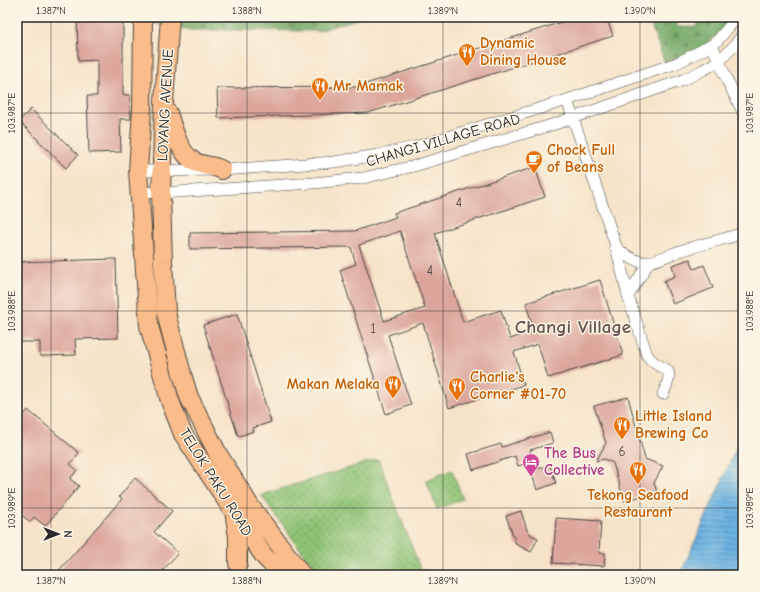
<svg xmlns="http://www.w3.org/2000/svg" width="760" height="592" font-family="'Comic Neue',sans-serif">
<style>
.grass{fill:url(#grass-dots);stroke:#5c7750}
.forest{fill:url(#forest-firs);stroke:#4e6a48}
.water{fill:url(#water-rules);stroke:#4a6f86}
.building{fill:#dba69b;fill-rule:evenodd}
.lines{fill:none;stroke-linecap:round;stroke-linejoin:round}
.street-casing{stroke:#494743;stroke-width:12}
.primary-casing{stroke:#494743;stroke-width:20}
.street{stroke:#fff;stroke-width:11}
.primary{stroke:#f9bc8a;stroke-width:18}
.ticks{fill:none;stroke:#2b2b2b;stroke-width:1;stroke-opacity:0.45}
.labels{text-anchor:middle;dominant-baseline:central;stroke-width:3;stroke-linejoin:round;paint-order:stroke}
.number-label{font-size:13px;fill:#574a47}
.food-label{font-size:15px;font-weight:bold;fill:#c56008;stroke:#fcf5e5;text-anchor:start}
.street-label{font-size:15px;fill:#2b2b2b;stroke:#fcf5e5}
.hotel-label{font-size:15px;font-weight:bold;fill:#b23c85;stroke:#fcf5e5;text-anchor:start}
.district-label{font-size:19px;font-weight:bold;fill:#695652;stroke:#fcf5e5}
.neatline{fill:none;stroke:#2b2b2b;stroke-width:1.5}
.ticks-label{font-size:10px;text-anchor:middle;fill:#2b2b2b}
</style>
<defs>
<pattern id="grass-dots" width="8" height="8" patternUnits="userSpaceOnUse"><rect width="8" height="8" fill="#8dc375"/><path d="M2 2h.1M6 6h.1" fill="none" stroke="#739f60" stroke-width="1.8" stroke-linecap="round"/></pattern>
<pattern id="forest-firs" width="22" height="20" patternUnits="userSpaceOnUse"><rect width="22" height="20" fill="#72a966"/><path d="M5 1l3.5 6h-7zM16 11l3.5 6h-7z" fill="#5e8a54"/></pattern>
<pattern id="water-rules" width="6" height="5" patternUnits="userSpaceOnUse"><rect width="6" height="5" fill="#6ab3e2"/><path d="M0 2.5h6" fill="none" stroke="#5792b7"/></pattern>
</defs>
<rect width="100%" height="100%" fill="#fcf5e5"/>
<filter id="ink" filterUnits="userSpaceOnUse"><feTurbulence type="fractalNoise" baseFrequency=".025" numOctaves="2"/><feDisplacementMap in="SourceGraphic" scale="8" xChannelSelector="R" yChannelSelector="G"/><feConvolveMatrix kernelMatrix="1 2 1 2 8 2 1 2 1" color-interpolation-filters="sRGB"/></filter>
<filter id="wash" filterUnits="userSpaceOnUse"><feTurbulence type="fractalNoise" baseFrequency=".012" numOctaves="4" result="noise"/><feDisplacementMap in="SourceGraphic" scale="16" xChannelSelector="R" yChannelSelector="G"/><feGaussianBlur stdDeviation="0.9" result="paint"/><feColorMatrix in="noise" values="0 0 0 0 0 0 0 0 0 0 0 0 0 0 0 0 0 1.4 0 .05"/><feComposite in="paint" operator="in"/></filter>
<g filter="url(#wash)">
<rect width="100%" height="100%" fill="#f6e4c9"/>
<path class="grass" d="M378 459 420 568 436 575H324L306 557 261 495Z
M452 470 463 499 437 509 426 480Z"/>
<path class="forest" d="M127 17H363L319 31 191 30 127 18Z
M648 17H675L677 27H696L703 17H733L705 47 665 63Z"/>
<path class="water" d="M743 433V575H680Z"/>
<g id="blocks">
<path class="building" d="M77 17H123V95H130L131 119H120L121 152 89 153 87 96H97V60L78 61Z
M578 17H606L613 36 368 113 218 118 217 88 356 87Z
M31 109 78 155 66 168 19 121Z
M535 167 545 197 435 233 463 322 501 310 510 339 534 331 526 303 600 280 623 355 548 378 538 344 514 352 524 385 449 408 423 323 388 335 411 405 386 414 340 270 356 264 351 247 190 249V233L355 231 396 217 394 213ZM400 231 425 308 384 321 359 245Z
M116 259 118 338 75 339 76 355 40 356V342H17V262Z
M690 259 694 269 704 265 713 288 673 304 664 281 675 276 672 265Z
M237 314 271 422 253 428 254 431 239 436 237 433 203 325Z
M628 397 645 459 663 466 654 483 657 492 624 501 613 463 604 459 596 461 606 443 594 406Z
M28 410 79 453 70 464 77 470 70 479 79 486 45 526 34 517 30 522 17 511V423Z
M550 432 553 443 530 450 533 461 518 466 515 456 473 470 468 454 501 444 502 447Z
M550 465 556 483 537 490 531 471Z
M135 478 172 511 154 532 178 553 159 575H55L122 499 119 497Z
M521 511 527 530 531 535 538 538 531 552 516 544 506 516Z
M556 518 601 521 599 553H605L604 566 553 563Z"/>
</g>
</g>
<g filter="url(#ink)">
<use href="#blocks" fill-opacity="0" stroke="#494743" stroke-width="1"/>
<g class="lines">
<g class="street-casing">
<path id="street" d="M712 45 727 80 743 112
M567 100 615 243 628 296 647 355C662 376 678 360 663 394
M138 171 222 170 334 162 378 155 415 147 567 100 677 63 712 45 718 40 737 17
M139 192 161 193 313 183 363 178 414 166 555 124 683 80 703 70 719 61 734 46 743 34
M615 247C624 254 635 263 648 262 657 261 671 254 680 251 701 244 723 240 743 233
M628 296 649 262"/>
</g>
<g class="primary-casing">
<path id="primary" d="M143 17 142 110 138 171 149 326 170 401 183 434 234 512 264 556 282 575
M170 17 164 101 161 193 163 262 166 311 168 321 182 374 189 397 218 454 250 506 302 575
M168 113C173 128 179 154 195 162 203 166 214 165 222 170
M235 517 238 537V564"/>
</g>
<use href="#street" class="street"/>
<use href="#primary" class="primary"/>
</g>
</g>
<path class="ticks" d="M51 17V575M247 17V575M443 17V575M640 17V575M17 113H743M17 311H743M17 508H743"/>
<defs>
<g id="restaurant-pin" transform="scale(0.9)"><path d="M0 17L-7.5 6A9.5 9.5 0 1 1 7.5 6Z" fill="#e8710a" stroke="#fcf5e5"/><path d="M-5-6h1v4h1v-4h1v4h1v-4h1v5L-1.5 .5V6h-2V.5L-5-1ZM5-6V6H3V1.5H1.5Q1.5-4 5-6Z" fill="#fff"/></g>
<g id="cafe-pin" transform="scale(0.9)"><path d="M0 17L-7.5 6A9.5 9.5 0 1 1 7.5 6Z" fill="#e8710a" stroke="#fcf5e5"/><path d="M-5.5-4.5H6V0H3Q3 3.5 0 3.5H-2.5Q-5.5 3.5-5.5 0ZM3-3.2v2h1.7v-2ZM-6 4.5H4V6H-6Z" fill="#fff"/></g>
<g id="hotel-pin" transform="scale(0.9)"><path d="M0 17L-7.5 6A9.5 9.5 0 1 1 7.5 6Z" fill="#d1479c" stroke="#fcf5e5"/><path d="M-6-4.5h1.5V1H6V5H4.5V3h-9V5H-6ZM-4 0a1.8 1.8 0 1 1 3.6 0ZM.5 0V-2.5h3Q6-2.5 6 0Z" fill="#fff"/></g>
</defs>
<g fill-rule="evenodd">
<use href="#restaurant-pin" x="467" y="52"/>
<use href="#restaurant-pin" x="320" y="86"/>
<use href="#cafe-pin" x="534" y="159"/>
<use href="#restaurant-pin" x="393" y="384"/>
<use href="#restaurant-pin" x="457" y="386"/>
<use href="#restaurant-pin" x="622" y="425"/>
<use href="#hotel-pin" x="531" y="462"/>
<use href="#restaurant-pin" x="638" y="470"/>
</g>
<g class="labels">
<g class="number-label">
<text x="459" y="202">4</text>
<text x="430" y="270">4</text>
<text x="373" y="328">1</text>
<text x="622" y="451">6</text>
</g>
<g class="food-label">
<text x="480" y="43">Dynamic<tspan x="480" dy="17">Dining House</tspan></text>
<text x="333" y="86">Mr Mamak</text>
<text x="547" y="150">Chock Full<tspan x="547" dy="17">of Beans</tspan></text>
<text x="470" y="377">Charlie's<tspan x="470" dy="17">Corner #01-70</tspan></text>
<text x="380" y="384" text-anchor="end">Makan Melaka</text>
<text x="635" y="416">Little Island<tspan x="635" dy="17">Brewing Co</tspan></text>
<text x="638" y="495" text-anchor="middle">Tekong Seafood<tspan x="638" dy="17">Restaurant</tspan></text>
</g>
<g class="street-label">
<text transform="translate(165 105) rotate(-87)">LOYANG AVENUE</text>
<text transform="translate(443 140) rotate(-16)">CHANGI VILLAGE ROAD</text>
<text transform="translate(216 482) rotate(58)">TELOK PAKU ROAD</text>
</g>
<g class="hotel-label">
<text x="544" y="453">The Bus<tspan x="544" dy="17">Collective</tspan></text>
</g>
<g class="district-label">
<text x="573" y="327">Changi Village</text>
</g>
</g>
<rect width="760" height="592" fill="none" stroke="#fcf5e5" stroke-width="44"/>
<g transform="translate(58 534) rotate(90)" stroke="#fcf5e5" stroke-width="3" paint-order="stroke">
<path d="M0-3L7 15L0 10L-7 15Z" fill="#2b2b2b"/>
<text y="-6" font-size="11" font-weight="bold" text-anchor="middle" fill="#2b2b2b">N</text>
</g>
<rect x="22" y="22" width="716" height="548" class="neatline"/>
<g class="ticks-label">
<text x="51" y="14">1.387°N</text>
<text x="247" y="14">1.388°N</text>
<text x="443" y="14">1.389°N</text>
<text x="640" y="14">1.390°N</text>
<text transform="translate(749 113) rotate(-90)" y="4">103.987°E</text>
<text transform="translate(11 113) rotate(-90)" y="4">103.987°E</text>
<text transform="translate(749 311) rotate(-90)" y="4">103.988°E</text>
<text transform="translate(11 311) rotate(-90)" y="4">103.988°E</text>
<text transform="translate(749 508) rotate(-90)" y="4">103.989°E</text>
<text transform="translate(11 508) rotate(-90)" y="4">103.989°E</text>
<text x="51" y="584">1.387°N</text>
<text x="247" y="584">1.388°N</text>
<text x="443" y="584">1.389°N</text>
<text x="640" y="584">1.390°N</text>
</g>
</svg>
